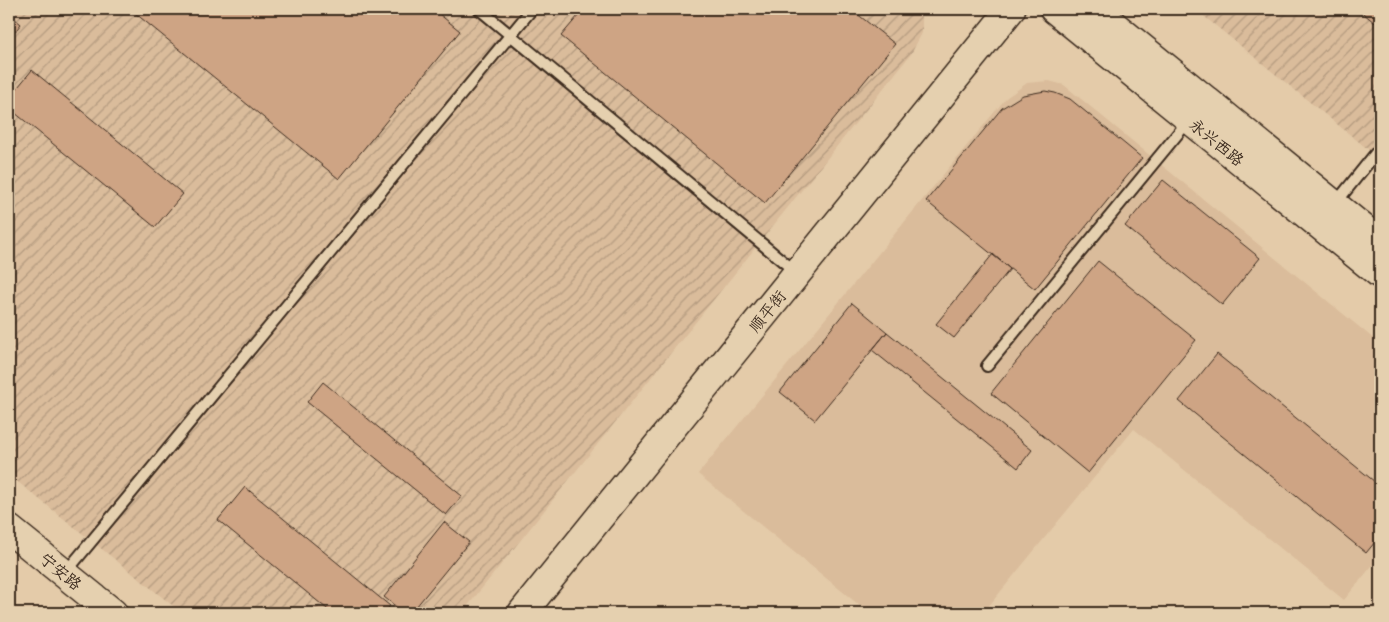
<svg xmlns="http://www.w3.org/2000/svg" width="1389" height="622" font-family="'Patrick Hand','LXGW WenKai TC',sans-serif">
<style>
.built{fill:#dabc9b}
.industrial{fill:url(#industrial-furrows)}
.building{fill:#cea484;stroke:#3b2a1e}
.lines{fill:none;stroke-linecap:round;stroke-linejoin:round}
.lane-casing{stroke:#3b2a1e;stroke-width:14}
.secondary-casing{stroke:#3b2a1e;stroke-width:31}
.lane{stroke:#e5d0af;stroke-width:10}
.secondary{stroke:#e5d0af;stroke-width:28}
.labels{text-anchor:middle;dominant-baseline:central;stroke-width:4.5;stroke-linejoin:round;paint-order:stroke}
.street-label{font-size:16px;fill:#3b2a1e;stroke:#e5d0af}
</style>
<defs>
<pattern id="industrial-furrows" width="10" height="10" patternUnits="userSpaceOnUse" patternTransform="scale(1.25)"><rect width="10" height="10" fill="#dabc9b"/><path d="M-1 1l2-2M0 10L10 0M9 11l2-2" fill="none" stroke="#b2997e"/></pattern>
</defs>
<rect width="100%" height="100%" fill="#e4cba9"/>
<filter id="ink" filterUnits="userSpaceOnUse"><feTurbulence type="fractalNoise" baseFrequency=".02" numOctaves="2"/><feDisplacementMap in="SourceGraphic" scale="10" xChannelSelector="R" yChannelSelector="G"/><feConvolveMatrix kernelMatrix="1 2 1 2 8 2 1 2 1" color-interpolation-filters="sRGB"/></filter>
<g filter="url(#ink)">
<path class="built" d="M1049 81 1064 85 1380 344V556L1344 600 1134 429 983 613H869L698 474 1006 98 1027 83Z"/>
<path class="industrial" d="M9 9H919L922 21V33L911 54 462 613H182L9 475Z
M1195 9H1380V159Z"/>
<path class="building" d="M130 9H433L460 31 339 179Z
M584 9H851L895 44 765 203 561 36Z
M1358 9H1380V27Z
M9 14 21 24 9 39Z
M32 70 183 194 155 227 9 108V98Z
M1045 91 1055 93 1070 99 1142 158 1035 289 926 201 1002 108 1023 95Z
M1163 180 1260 258 1222 305 1125 226Z
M993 254 1010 269 954 338 936 324Z
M1098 261 1196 340 1088 473 991 393Z
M852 303 887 332 815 420 780 392Z
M887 332 1032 450 1018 468 872 350Z
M1217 354 1380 486V536L1366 553 1179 401Z
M323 382 462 496 446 515 307 402Z
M245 487 390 606 384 613H332L218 520Z
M444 522 469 542 411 613H404L384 597Z"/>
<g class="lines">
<g class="lane-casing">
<path id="lane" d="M479 9 797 273
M1335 204 1380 148
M987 366 1189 120
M66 572 532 9"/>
</g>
<g class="secondary-casing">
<path id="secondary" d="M1054 9 1380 274
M1094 9 1380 242
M9 529 113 613
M522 613 1011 9"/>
</g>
<use href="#lane" class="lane"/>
<use href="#secondary" class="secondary"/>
</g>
</g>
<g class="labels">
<g class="street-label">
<text transform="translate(1217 142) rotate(39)">永兴西路</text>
<text transform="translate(767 311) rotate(-51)">顺平街</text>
<text transform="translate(61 571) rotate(39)">宁安路</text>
</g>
</g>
<rect width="1389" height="622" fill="none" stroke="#e5d0af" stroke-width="30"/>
<rect x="15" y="15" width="1359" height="592" fill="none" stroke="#3b2a1e" stroke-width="2" filter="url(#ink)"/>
</svg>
